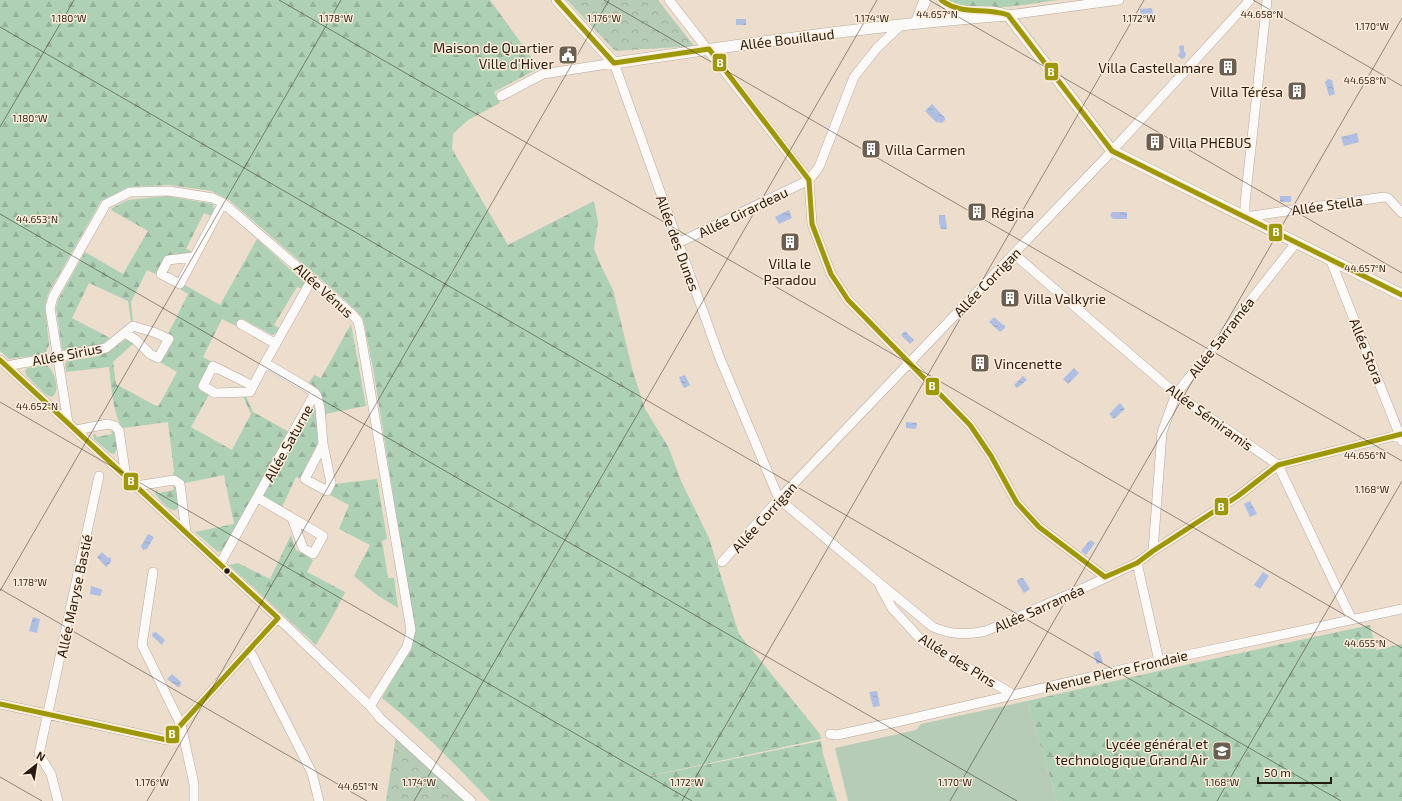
<svg xmlns="http://www.w3.org/2000/svg" width="1402" height="801" font-family="'Exo 2',sans-serif">
<style>
.forest{fill:url(#forest-firs)}
.park{fill:url(#park-crowns)}
.pitch{fill:#b7ccb7}
.water{fill:url(#water-ripples)}
.lines{fill:none;stroke-linecap:round;stroke-linejoin:round}
.minor-casing{stroke:#b6aa9d;stroke-width:10}
.tertiary-casing{stroke:#b6aa9d;stroke-width:12}
.minor{stroke:#fcfaf8;stroke-width:9}
.tertiary{stroke:#fcfaf8;stroke-width:11}
.bus-1-casing{stroke:#feeddb;stroke-width:8}
.bus-1{stroke:#9d9807;stroke-width:5}
.ticks{fill:none;stroke:#251b10;stroke-width:1;stroke-opacity:0.45}
.bus-dot{fill:#251b10;stroke:#feeddb;stroke-width:1.5}
.labels{text-anchor:middle;dominant-baseline:central;stroke-width:3;stroke-linejoin:round;paint-order:stroke}
.street-label{font-size:14px;fill:#251b10;stroke:#feeddb}
.poi-label{font-size:14px;fill:#251b10;stroke:#feeddb;text-anchor:start}
.ticks-label{font-size:10px;text-anchor:middle;fill:#251b10;stroke:#feeddb;stroke-width:3;stroke-linejoin:round;paint-order:stroke}
.line-badge{stroke:#feeddb;stroke-width:1.5}
.badge-label{font-size:11px;text-anchor:middle;font-weight:bold;fill:#fff}
</style>
<defs>
<pattern id="forest-firs" width="22" height="20" patternUnits="userSpaceOnUse"><rect width="22" height="20" fill="#aed0b5"/><path d="M5 1l3.5 6h-7zM16 11l3.5 6h-7z" fill="#96b29b"/></pattern>
<pattern id="park-crowns" width="20" height="18" patternUnits="userSpaceOnUse"><rect width="20" height="18" fill="#b7ccb7"/><path d="M2 6a3 3 0 1 1 6 0M12 15a3 3 0 1 1 6 0" fill="none" stroke="#9daf9c"/></pattern>
<pattern id="water-ripples" width="26" height="14" patternUnits="userSpaceOnUse"><rect width="26" height="14" fill="#afbfe3"/><path d="M2 4q2-2 4 0t4 0M15 11q2-2 4 0t4 0" fill="none" stroke="#96a4c2"/></pattern>
</defs>
<rect width="100%" height="100%" fill="#edddcd"/>
<path class="forest" d="M0 0H490L539 68 494 92 500 103 468 120 453 134 452 149 508 245 594 201 598 222 594 249 601 266 613 290 633 372 645 409 669 448 681 481 709 538 739 634 820 734 821 739 626 781 821 741 823 754 837 801H490C456 765 421 729 382 698L410 649 413 620 374 374 364 323 362 317 346 301 229 200 212 191 169 185 128 187 101 201 48 294 45 306 49 345 45 354 9 359 0 351Z
M948 0H1059C1031 3 971 16 948 0Z
M166 196 213 204 214 209 211 216 204 213 186 249 191 251 189 255 166 257 158 275 147 270 131 302 133 322H131L128 301 89 283 72 318 110 338 102 344 67 351 62 349 56 308 58 300 85 252 123 274 148 231 111 210 112 208 128 200Z
M257 239 305 283 302 289 297 287 274 325 279 328 276 333 272 335 243 319 238 327 222 319 203 357 212 362 199 387 210 393 191 427 232 450 251 414 242 394H245L253 412 289 432 222 551 218 552 195 532 234 524 224 475 185 483 182 480 173 475 174 471 168 422 123 428C113 417 111 382 109 367L66 372 65 364 67 361C80 359 98 358 110 351 117 347 121 341 128 339L134 343 113 362 116 384 158 407 177 372 160 362 173 338 168 334 188 294 180 289 183 284 220 305Z
M351 324 366 406 325 414C323 399 324 391 309 383L314 375 321 378Z
M46 365C55 370 61 391 52 397L46 395 26 375 25 371 27 368Z
M313 407 315 408 318 443 300 477 301 479 296 477 282 507 263 496Z
M111 430 114 432 117 449 114 454 110 453 94 439 93 436 94 433 97 437 112 434Z
M377 479 387 539 382 541 388 578H394L398 608 377 595 354 576 370 545 339 529 349 505 328 494 334 484Z
M173 486 176 488C176 493 179 502 178 507 174 518 157 497 155 493L157 489 158 493 174 490Z
M291 535 296 550 313 560 307 572 345 592 335 612 316 645 229 565 238 563 270 579Z
M1370 625 1376 650 1402 644V801H1057L1027 701 1185 665Z"/>
<path class="park" d="M567 0H658L694 46 615 51Z
M396 736 467 801H386Z"/>
<path class="pitch" d="M1027 701 1057 801H848L835 748 916 730 921 724Z"/>
<path class="water" d="M1152 8 1153 14 1141 15 1140 9Z
M736 19H746V25H736Z
M1181 45 1184 46V51L1186 54 1185 57 1182 59 1178 56 1180 51 1179 47Z
M1328 79 1332 80 1335 94 1329 96 1325 82Z
M932 104 945 118V120L942 123 936 122 925 111Z
M1357 133 1359 142 1344 146 1341 137Z
M1280 196H1291V202H1280Z
M789 210 792 218 779 224 775 217Z
M1112 212H1127V219H1113L1110 215Z
M939 215H945L947 229H941L939 222Z
M994 317 1003 325H1005V328L1000 332 989 322Z
M905 331 914 340 910 344 901 335Z
M1074 368 1079 373 1068 384 1063 379Z
M685 375 690 385 685 388 683 387 679 377Z
M1023 376 1027 380 1017 388 1014 385Z
M1120 403 1125 409 1114 419 1109 414Z
M906 422 917 423 916 429 906 428Z
M1250 501 1257 514 1250 517 1244 504Z
M148 534 154 537 147 549 143 550 141 546Z
M1090 540 1095 543 1086 555 1081 551Z
M102 552 108 558 110 557 111 559V562L106 567 97 557Z
M1263 572 1269 576 1260 589 1254 585Z
M1021 578H1023L1030 589 1024 593 1017 582V580Z
M91 586 101 589 102 590 101 595 100 596 90 594Z
M33 617 40 619 37 633 29 631Z
M153 632 154 633 156 632 165 640 162 645 152 636Z
M1099 651 1103 662 1097 664 1093 653Z
M172 674 181 682 180 687H178L167 679Z
M877 691 880 706 873 707 869 692Z"/>
<g class="lines">
<g class="minor-casing">
<path id="minor" d="M669 0 809 180
M941 0C959 19 986 5 1008 15L1119 0
M1267 0 1245 203V217L1384 197 1388 198 1402 213
M901 25 877 48 854 77 819 167 809 180 812 224 831 274 848 300 970 425 991 456 1017 503 1039 527 1105 577
M501 96 543 74 614 63 719 356 779 499 878 582 933 627C951 635 967 635 986 631L1088 586 1137 563 1153 551 1238 496 1278 465 1402 434
M678 243 809 180
M1014 254 1176 394 1278 465 1352 620
M193 257 168 260 161 274 180 284 223 203
M1331 261 1402 441
M241 324 276 344
M0 360 278 618 370 706 380 718 471 801
M6 366 106 348 133 326 156 333 169 339 158 358 150 354 136 340 125 333
M253 386 213 366 203 386 215 393 250 392 265 363
M315 393 317 396 320 408 323 444 331 483 327 491 305 479 323 444
M68 423 50 308 53 297 106 204 130 192 169 191 213 198 223 203 352 314 358 321 360 330 411 630 407 647 370 706
M76 430 108 424 115 426 119 431 126 477
M136 486 174 480 180 484 186 533
M258 498 323 536 313 554 303 548 292 518
M1153 551 1162 432 1176 394 1296 243
M722 562 779 499 1112 151 1250 0
M1137 563 1159 661
M220 564 315 393 306 387 265 363 312 279
M153 572 142 645 181 725 194 784V801
M880 586 892 608 922 641 1014 695
M249 649 312 773 319 801
M0 704 167 740 278 618
M830 734 837 735 901 721 1159 661 1402 609
M58 801 51 774 39 754 99 476"/>
</g>
<g class="tertiary-casing">
<path id="tertiary" d="M557 0 614 63C745 44 876 25 1008 15L1112 151 1402 295
M916 23 925 0"/>
</g>
<use href="#minor" class="minor"/>
<use href="#tertiary" class="tertiary"/>
<g class="bus-1-casing">
<path id="bus-1" d="M557 0 614 63 709 49 809 180 812 224 831 274 848 300 970 425 991 456 1017 503 1039 527 1105 577 1137 563 1153 551 1238 496 1278 465 1402 434
M941 0C962 16 984 7 1008 15L1112 151 1402 295
M0 360 278 618 167 740 0 704"/>
</g>
<use href="#bus-1" class="bus-1"/>
</g>
<path class="ticks" d="M279 0 1402 648M604 0 1402 461M929 0 1402 273M1253 0 1402 86M0 27 1341 801M0 127 74 0M0 214 1017 801M0 402 692 801M0 589 367 801M0 591 341 0M0 777 42 801M147 801 609 0M414 801 877 0M682 801 1144 0M950 801 1402 18M1217 801 1402 481"/>
<defs>
<g id="civic-square" transform="scale(1)"><rect x="-9" y="-9" width="18" height="18" rx="4" fill="#6b5f52" stroke="#feeddb"/><path d="M-.6-6.5H3V-4.5H.6V-3L4-1V1h2V6H-6V1h2V-1L-.6-3ZM-1.2 2.5V6h2.4V2.5Z" fill="#fff"/></g>
<g id="building-square" transform="scale(1)"><rect x="-9" y="-9" width="18" height="18" rx="4" fill="#6b5f52" stroke="#feeddb"/><path d="M-4-6H4V6H1V3H-1V6H-4ZM-2.5-4.3h1.7v1.8h-1.7ZM.8-4.3h1.7v1.8H.8ZM-2.5-1h1.7V.8h-1.7ZM.8-1h1.7V.8H.8Z" fill="#fff"/></g>
<g id="school-square" transform="scale(1)"><rect x="-9" y="-9" width="18" height="18" rx="4" fill="#6b5f52" stroke="#feeddb"/><path d="M0-5L7-2L0 1L-7-2ZM-4 1L0 2.5L4 1V4Q0 6-4 4Z" fill="#fff"/></g>
</defs>
<g fill-rule="evenodd">
<use href="#civic-square" x="568" y="55"/>
<use href="#building-square" x="1228" y="67"/>
<use href="#building-square" x="1297" y="91"/>
<use href="#building-square" x="1155" y="142"/>
<use href="#building-square" x="871" y="149"/>
<use href="#building-square" x="977" y="212"/>
<use href="#building-square" x="790" y="242"/>
<use href="#building-square" x="1010" y="298"/>
<use href="#building-square" x="980" y="363"/>
<use href="#school-square" x="1222" y="751"/>
</g>
<circle class="bus-dot" cx="227" cy="571" r="3.5"/>
<g class="labels">
<g class="street-label">
<text transform="translate(787 39) rotate(-7)">Allée Bouillaud</text>
<text transform="translate(1327 205) rotate(-8)">Allée Stella</text>
<text transform="translate(743 212) rotate(-26)">Allée Girardeau</text>
<text transform="translate(678 243) rotate(70)">Allée des Dunes</text>
<text transform="translate(987 282) rotate(-46)">Allée Corrigan</text>
<text transform="translate(324 290) rotate(42)">Allée Vénus</text>
<text transform="translate(1221 337) rotate(-52)">Allée Sarraméa</text>
<text transform="translate(1367 351) rotate(68)">Allée Stora</text>
<text transform="translate(67 354) rotate(-11)">Allée Sirius</text>
<text transform="translate(1210 417) rotate(36)">Allée Sémiramis</text>
<text transform="translate(288 443) rotate(-61)">Allée Saturne</text>
<text transform="translate(764 517) rotate(-48)">Allée Corrigan</text>
<text transform="translate(74 596) rotate(-78)">Allée Maryse Bastié</text>
<text transform="translate(1039 608) rotate(-24)">Allée Sarraméa</text>
<text transform="translate(958 660) rotate(32)">Allée des Pins</text>
<text transform="translate(1116 671) rotate(-13)">Avenue Pierre Frondaie</text>
</g>
<g class="poi-label">
<text x="554" y="47" text-anchor="end">Maison de Quartier<tspan x="554" dy="16">Ville d'Hiver</tspan></text>
<text x="1214" y="67" text-anchor="end">Villa Castellamare</text>
<text x="1283" y="91" text-anchor="end">Villa Térésa</text>
<text x="1169" y="142">Villa PHEBUS</text>
<text x="885" y="149">Villa Carmen</text>
<text x="991" y="212">Régina</text>
<text x="790" y="263" text-anchor="middle">Villa le<tspan x="790" dy="16">Paradou</tspan></text>
<text x="1024" y="298">Villa Valkyrie</text>
<text x="994" y="363">Vincenette</text>
<text x="1208" y="743" text-anchor="end">Lycée général et<tspan x="1208" dy="16">technologique Grand Air</tspan></text>
</g>
</g>
<g class="ticks-label">
<text x="1262" y="18">44.658°N</text>
<text x="937" y="18">44.657°N</text>
<text x="69" y="22">1.180°W</text>
<text x="336" y="22">1.178°W</text>
<text x="604" y="22">1.176°W</text>
<text x="872" y="22">1.174°W</text>
<text x="1139" y="22">1.172°W</text>
<text x="1372" y="30">1.170°W</text>
<text x="1365" y="84">44.658°N</text>
<text x="30" y="122">1.180°W</text>
<text x="37" y="223">44.653°N</text>
<text x="1365" y="272">44.657°N</text>
<text x="37" y="410">44.652°N</text>
<text x="1365" y="459">44.656°N</text>
<text x="1372" y="493">1.168°W</text>
<text x="30" y="586">1.178°W</text>
<text x="1365" y="647">44.655°N</text>
<text x="152" y="786">1.176°W</text>
<text x="419" y="786">1.174°W</text>
<text x="687" y="786">1.172°W</text>
<text x="955" y="786">1.170°W</text>
<text x="1222" y="786">1.168°W</text>
<text x="358" y="790">44.651°N</text>
</g>
<g class="line-badge">
<rect x="712" y="53" width="15" height="19" rx="4" fill="#9d9807"/>
<rect x="1044" y="62" width="15" height="19" rx="4" fill="#9d9807"/>
<rect x="1268" y="223" width="15" height="19" rx="4" fill="#9d9807"/>
<rect x="925" y="377" width="15" height="19" rx="4" fill="#9d9807"/>
<rect x="123" y="472" width="16" height="19" rx="4" fill="#9d9807"/>
<rect x="1214" y="497" width="15" height="19" rx="4" fill="#9d9807"/>
<rect x="165" y="725" width="15" height="19" rx="4" fill="#9d9807"/>
</g>
<g class="badge-label">
<text x="720" y="67">B</text>
<text x="1051" y="76">B</text>
<text x="1276" y="236">B</text>
<text x="932" y="390">B</text>
<text x="131" y="485">B</text>
<text x="1221" y="511">B</text>
<text x="172" y="738">B</text>
</g>
<g transform="translate(36 765) rotate(30)" stroke="#feeddb" stroke-width="3" paint-order="stroke">
<path d="M0-3L7 15L0 10L-7 15Z" fill="#251b10"/>
<text y="-6" font-size="11" font-weight="bold" text-anchor="middle" fill="#251b10">N</text>
</g>
<path d="M1258 777v6h73v-6" fill="none" stroke="#251b10" stroke-width="2"/>
<text x="1264" y="777" font-size="12" fill="#251b10" stroke="#feeddb" stroke-width="3" paint-order="stroke">50 m</text>
</svg>
